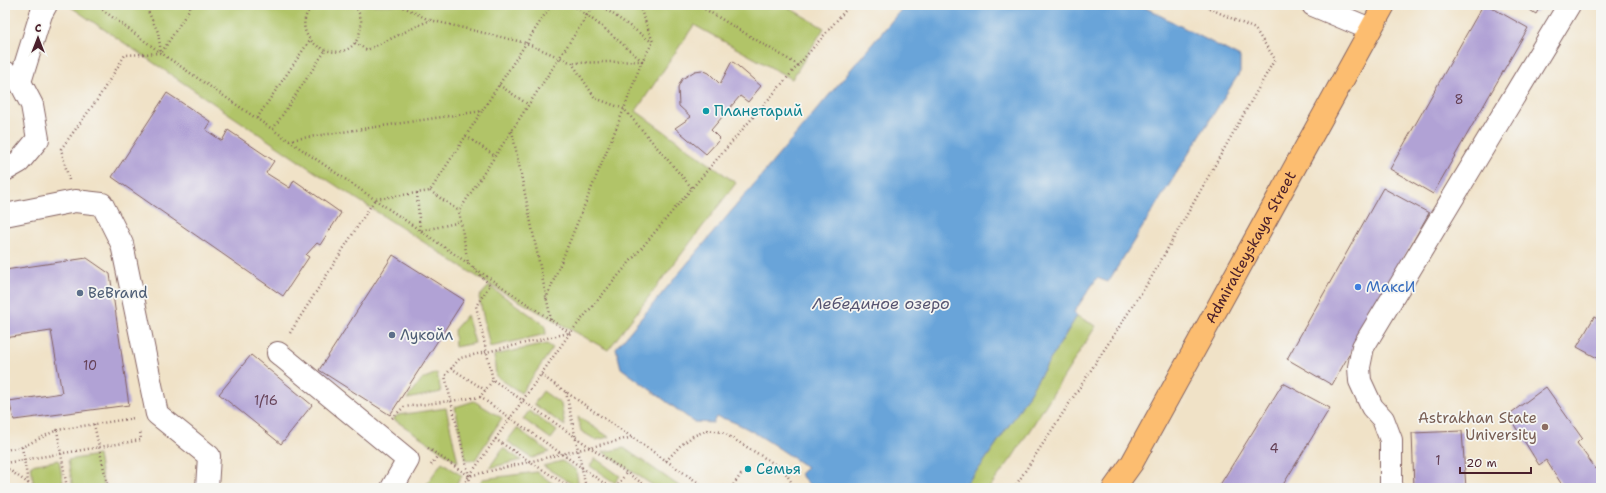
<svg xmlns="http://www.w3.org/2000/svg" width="1606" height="493" font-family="'Shantell Sans',sans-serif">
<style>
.green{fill:#b1c468;stroke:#7e724a}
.water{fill:#69a4d9;stroke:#5a6282}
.building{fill:#b1a2d5}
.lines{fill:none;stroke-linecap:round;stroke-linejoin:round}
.minor-casing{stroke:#846362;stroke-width:24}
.major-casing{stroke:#846362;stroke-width:24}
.path{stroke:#846362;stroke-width:2.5;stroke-dasharray:1 3;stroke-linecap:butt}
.minor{stroke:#fff;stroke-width:22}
.major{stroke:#fcbd6f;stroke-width:22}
.culture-dot{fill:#0f9aa8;stroke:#f6f6f2;stroke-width:1.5}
.shop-dot{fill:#3f7fe0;stroke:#f6f6f2;stroke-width:1.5}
.service-dot{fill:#5c6f8a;stroke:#f6f6f2;stroke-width:1.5}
.education-dot{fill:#8d6e63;stroke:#f6f6f2;stroke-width:1.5}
.labels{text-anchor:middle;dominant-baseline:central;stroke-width:3.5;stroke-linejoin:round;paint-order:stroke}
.number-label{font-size:13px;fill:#644056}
.culture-label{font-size:15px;fill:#0d838f;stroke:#f6f6f2;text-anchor:start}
.street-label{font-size:15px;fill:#4a1f2b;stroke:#f6f6f2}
.shop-label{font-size:15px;fill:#366cbe;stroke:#f6f6f2;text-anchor:start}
.service-label{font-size:15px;fill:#4e5e75;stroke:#f6f6f2;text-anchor:start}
.education-label{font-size:15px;fill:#785e54;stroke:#f6f6f2;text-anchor:end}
.water-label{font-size:16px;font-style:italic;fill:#565471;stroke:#f6f6f2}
</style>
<rect width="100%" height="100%" fill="#f6f6f2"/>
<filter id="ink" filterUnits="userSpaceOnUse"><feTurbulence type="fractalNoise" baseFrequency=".025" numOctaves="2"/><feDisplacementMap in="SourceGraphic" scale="8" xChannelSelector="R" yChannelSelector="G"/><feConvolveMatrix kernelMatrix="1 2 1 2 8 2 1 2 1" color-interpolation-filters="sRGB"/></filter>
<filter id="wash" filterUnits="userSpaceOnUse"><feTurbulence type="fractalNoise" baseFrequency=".012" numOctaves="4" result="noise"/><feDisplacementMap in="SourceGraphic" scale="16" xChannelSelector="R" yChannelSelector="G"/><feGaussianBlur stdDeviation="0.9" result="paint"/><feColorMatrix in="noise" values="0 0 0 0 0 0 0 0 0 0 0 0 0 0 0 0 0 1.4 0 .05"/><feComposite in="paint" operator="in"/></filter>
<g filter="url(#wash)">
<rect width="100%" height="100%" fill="#f0e2c7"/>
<path class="green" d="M68 5H784L824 28 792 79 694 25 636 111 736 183 608 350 490 285 312 170Z
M489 286 545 325 546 334 490 347 479 297Z
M467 315 475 343 455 347 454 330Z
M1077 316 1096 326 1012 458 989 488H962L981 466 1016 415Z
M547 344 553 348 521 393 496 376 494 355Z
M437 373 441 392 407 399 422 379Z
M543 391 561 404 565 426 534 404Z
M474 401 502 418 475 460H466L455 407Z
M446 408 458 462 393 419 398 415Z
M529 411 557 431 551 439 523 419Z
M578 417 609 437 596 440 581 431Z
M517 428 549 452 532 458 507 441Z
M503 448 521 460 489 468Z
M624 448 682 488H657L603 452Z
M98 455 104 488H73L68 460Z
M595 458 620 476 615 483 590 466Z
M59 460 64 488H41L33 482 31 465Z
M562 461 576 470 579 488 543 466Z
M442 462 462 476 454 488H424Z
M537 472 559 488H478L482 479Z"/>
<path class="water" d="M905 5H1140L1240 57V72L1108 282 1097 278 1074 312 1077 316 1016 415 981 466 962 488H812L800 474 807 467C783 452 742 420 716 417L713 423 694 422 621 368 616 348Z"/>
<g id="blocks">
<path class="building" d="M1483 5H1487L1528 28 1433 194 1390 169Z
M1522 5H1541L1536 14Z
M732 61 761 86 748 102 740 96 711 130 720 139 706 154 675 128 691 117 679 106 678 87 682 79 695 71 702 70 709 73 720 84Z
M167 93 211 122 206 130 222 141 228 130 274 161 266 173 290 188 294 180 341 213 320 245 317 243 306 255 309 257 283 296 112 177Z
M1383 188 1429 213 1332 385 1287 359Z
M393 255 464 300 390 415 319 370Z
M87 258 110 274 129 405 14 420 9 401 62 393 51 331 5 338V270Z
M1594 317 1601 321V360L1577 347Z
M251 355 312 405 281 444 219 394Z
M1283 383 1330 408 1281 488H1218Z
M1546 387 1582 438 1577 443 1596 469 1601 464V488H1564L1546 460 1539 465 1508 415Z
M1462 431 1466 488H1414L1412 433Z"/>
</g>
</g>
<g filter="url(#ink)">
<use href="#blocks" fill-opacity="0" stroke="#846362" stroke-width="1"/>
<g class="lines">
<g class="minor-casing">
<path id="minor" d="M1313 5 1370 29
M5 72 20 82 32 105 38 139 19 162 5 170
M20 82 41 14 46 5
M5 215 75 201 102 204 122 244 157 414 209 456 207 488
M278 353 408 460 392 488
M1391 488V440L1383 419 1372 407 1360 381 1359 367 1363 347 1569 5"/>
</g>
<g class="major-casing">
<g id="major">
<path id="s1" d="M1114 488 1132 463 1384 5"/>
</g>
</g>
<path class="path" d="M96 5 161 53 469 264
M313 5C280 41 351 75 360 31 363 21 360 13 354 5
M400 5 429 20
M573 5 604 28 642 61 653 42 639 5
M594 5 459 211 468 263 490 285 476 306 493 380 649 488
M600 5 652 42
M698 5 798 65
M355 43 367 50 430 20 526 43 572 63 595 98 624 109 642 61 572 63
M162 52 192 5
M499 85 529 105
M257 118 310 40
M273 129 325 51
M512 131 551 320
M466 136 495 156
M289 140 482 111 551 5
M69 180 61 149 97 100 125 55 161 53 158 32 145 5
M430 191 459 211
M417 193 420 231 461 222
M473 267 570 333
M546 299 624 109 692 188
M290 333 375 199 430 191 482 111
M451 368 485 390
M541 375 706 488
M566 392 586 488
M480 397 611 488
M392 418 404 407 480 397 493 380
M94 424 108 488
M57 430 67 488
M495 439 571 488
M22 447 29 488
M428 448 438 455
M5 450 22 447 57 430 134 418
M666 461 680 446 693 436 708 430 722 432 783 469 792 483V488
M5 463 141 440 140 431
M431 465 438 455 469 476 633 437
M5 467 35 488
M461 488 570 333 692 188 850 5
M471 488 469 476 445 376 460 358 569 333
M616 488 626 473
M731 488 742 473
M1014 488 1151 278 1275 59 1255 29 1202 5"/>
<use href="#minor" class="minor"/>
<use href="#major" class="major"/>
</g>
</g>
<g class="culture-dot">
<circle cx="706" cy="111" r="4"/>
<circle cx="748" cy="469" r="4"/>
</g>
<circle class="shop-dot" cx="1358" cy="287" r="4"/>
<g class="service-dot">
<circle cx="80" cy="293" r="4"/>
<circle cx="392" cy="335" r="4"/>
</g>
<circle class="education-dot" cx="1545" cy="427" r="4"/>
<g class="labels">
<g class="number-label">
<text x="1459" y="99">8</text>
<text x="90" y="365">10</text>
<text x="266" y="400">1/16</text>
<text x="1274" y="448">4</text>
<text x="1438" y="460">1</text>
</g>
<g class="culture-label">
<text x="714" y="111">Планетарий</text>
<text x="756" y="469">Семья</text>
</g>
<g class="street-label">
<text stroke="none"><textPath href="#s1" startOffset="277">Admiralteyskaya Street</textPath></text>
</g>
<g class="shop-label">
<text x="1366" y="287">МаксИ</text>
</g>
<g class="service-label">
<text x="88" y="293">BeBrand</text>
<text x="400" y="335">Лукойл</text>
</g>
<g class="education-label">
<text x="1537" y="418">Astrakhan State<tspan x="1537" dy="17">University</tspan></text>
</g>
<g class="water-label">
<text x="881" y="303">Лебединое озеро</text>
</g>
</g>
<rect width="1606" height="493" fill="none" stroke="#f6f6f2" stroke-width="20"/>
<g transform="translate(38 38)" stroke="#f6f6f2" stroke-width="3" paint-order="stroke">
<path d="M0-3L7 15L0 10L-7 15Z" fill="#4a1f2b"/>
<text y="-6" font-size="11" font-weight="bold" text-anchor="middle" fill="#4a1f2b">С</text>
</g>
<path d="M1460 467v6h71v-6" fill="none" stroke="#4a1f2b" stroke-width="2"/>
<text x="1466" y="467" font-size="12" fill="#4a1f2b" stroke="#f6f6f2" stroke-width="3" paint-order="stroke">20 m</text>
</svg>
